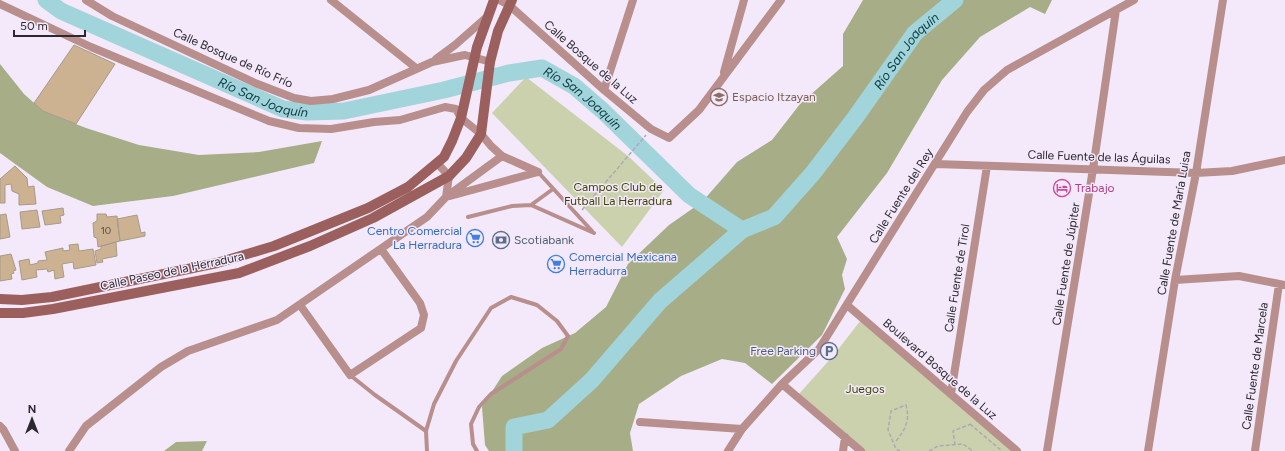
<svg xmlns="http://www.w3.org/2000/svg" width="1285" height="451" font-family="Figtree,sans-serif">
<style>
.green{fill:#cbd1ad}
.forest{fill:#a7ad86}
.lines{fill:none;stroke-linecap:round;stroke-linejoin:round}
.river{stroke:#a2d4dc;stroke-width:17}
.building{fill:#cdb292;stroke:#a69a8c}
.path{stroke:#b0a8b5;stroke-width:1.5;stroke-dasharray:4 2;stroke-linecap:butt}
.lane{stroke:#b88f8c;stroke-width:4}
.street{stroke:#b88f8c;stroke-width:8}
.secondary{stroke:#9b605e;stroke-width:10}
.labels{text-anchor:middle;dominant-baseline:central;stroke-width:3;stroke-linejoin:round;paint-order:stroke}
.number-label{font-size:10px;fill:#544a48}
.street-label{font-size:12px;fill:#2c282f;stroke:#f3e9fa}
.education-label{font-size:12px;fill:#785e54;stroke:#f3e9fa;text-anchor:start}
.park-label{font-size:12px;fill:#3e4400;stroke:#f3e9fa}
.hotel-label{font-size:12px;fill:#b23c85;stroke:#f3e9fa;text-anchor:start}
.shop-label{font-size:12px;fill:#366cbe;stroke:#f3e9fa;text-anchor:end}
.service-label{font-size:12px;fill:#4e5e75;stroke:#f3e9fa;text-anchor:start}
.water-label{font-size:13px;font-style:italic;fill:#0b3b41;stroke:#f3e9fa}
</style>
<rect width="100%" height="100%" fill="#f3e9fa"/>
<path class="green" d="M526 77 628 156 664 190 622 247 492 113Z
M861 320 1013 451H863L798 395 833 356Z"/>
<path class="forest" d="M863 0H1052L1045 14 1030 7 980 37 942 80 887 173 837 237 847 259 842 275 845 289 822 335 772 384 745 363 722 359 681 376 639 404 630 433 633 451H489L485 445 482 407 502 376 542 348 575 333 606 307 628 264 669 225 702 202 737 162 772 140 800 104 843 66V34Z
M0 64 24 94 43 111 86 128 139 145 199 155 259 152 322 141 314 163 173 196 93 206 47 187 0 153Z
M207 441 202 451H164L176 442Z"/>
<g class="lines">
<g class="river">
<path id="s1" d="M46 0 61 11 283 109 307 112 344 111 444 90 509 73 542 68 574 86 603 111 689 195 742 230"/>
<path id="s2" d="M514 451V427L548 420 592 380 660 301 742 230 774 217 813 173 855 118 915 33 955 0"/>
</g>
</g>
<path class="building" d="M74 45 115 64 76 124 43 111 34 103Z
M15 166 27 178 28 187 34 186 36 204 19 205V194L12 191 11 184 5 185V203H0V179Z
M63 208 64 215 60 216 61 223 45 225 42 211Z
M37 210 40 227 22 229 20 212Z
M6 214 10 237 0 239V215Z
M97 214H106L107 217 117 216 120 241 98 247 97 238 94 237 93 223 97 221Z
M137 215 141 233 145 232V236L120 241 117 219Z
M116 242 117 256 102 259 103 262 97 263 95 251 101 249V246Z
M78 244 79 251 93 249 96 265 74 269 73 262 62 264 64 277 55 279 54 270 48 272 47 269 36 270 37 277 22 280 19 261 29 259 30 265 38 263V261L47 260 45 252 63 248V251L70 250 69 245Z
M11 254 16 270 13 271 14 273 11 274 12 279 0 281V256Z"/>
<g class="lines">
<path class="path" d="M582 210 646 135
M970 424 1002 451
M896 441C906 429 910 420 906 405L891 411 888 430 896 449 900 451
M955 445 953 431 971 424
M929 451 938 446 963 444 973 451"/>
<path class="lane" d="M538 172 592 231
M531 205 553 189
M468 217 512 206 531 205 594 233
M350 375 375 395 426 431
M427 451 426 431 434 404 456 361 491 308 511 297 537 305 557 321 568 336 561 349 491 394 479 407 471 424 473 444 477 451"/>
<path class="street" d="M86 0 112 16 255 83 294 98 311 101 333 99 369 90 432 62 460 56 465 55 491 62
M331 0 416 68
M499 0 509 5 604 90 651 129 669 138 699 110 781 0
M0 4 91 47 269 121 299 128 331 129 374 122 400 120 445 107 456 109 461 118 481 134 491 146 502 156 538 172
M436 59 455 45 488 16
M724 72 744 0
M604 90 633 0
M437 163 449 176 446 197
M936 164 1196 173 1232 171 1285 160
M450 196 538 172
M1175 280 1239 276 1285 285
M300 305 350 375 421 328 424 315 420 303 381 249
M847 305 1017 451
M782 384 861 451
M951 394 987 166
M640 422 742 429
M0 426 3 429 15 451
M69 451 86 426 161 367 188 351 277 320 427 217 446 197 502 156
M728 451 742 429 782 384 819 349 967 112 984 90 1007 70 1134 0
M843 451 845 437
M1047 451 1093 169 1116 10
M1148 451 1175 280 1196 173 1223 0
M1255 451 1279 284"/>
<path class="secondary" d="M0 299 22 300 52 297 217 263 274 246 368 208 408 187 444 157 452 141 461 118 477 47 494 0
M0 313H23L53 309 239 273 310 246 373 218 449 176 466 158 481 134 490 62 498 31 512 0"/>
</g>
<defs>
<g id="school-ring" transform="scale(0.9)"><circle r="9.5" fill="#f3e9fa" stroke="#8d6e63" stroke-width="1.5"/><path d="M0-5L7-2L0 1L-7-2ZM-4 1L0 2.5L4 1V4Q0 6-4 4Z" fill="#8d6e63"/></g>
<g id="hotel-ring" transform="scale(0.9)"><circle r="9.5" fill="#f3e9fa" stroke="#d1479c" stroke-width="1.5"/><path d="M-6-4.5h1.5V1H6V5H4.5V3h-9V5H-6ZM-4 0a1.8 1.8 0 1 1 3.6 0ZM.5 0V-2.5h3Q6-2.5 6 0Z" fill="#d1479c"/></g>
<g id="supermarket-ring" transform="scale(0.9)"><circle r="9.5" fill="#f3e9fa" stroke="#3f7fe0" stroke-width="1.5"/><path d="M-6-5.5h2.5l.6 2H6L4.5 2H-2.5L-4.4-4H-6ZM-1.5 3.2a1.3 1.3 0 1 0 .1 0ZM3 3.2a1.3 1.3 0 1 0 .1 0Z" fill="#3f7fe0"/></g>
<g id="bank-ring" transform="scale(0.9)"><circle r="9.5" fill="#f3e9fa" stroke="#5c6f8a" stroke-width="1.5"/><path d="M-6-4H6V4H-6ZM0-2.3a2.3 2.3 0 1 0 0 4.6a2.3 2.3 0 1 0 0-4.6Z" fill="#5c6f8a"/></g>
<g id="parking-ring" transform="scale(0.9)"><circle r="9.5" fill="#f3e9fa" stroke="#5c6f8a" stroke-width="1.5"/><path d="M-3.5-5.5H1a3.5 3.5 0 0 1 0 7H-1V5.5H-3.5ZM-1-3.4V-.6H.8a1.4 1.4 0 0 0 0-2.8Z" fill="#5c6f8a"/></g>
</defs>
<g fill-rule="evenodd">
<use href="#school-ring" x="719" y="97"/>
<use href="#hotel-ring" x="1062" y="188"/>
<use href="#supermarket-ring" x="475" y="238"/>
<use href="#bank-ring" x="501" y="240"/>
<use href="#supermarket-ring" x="556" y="264"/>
<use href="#parking-ring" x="829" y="351"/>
</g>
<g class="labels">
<g class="number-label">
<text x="106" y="230">10</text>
</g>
<g class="street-label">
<text transform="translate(233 58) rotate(24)">Calle Bosque de Río Frío</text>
<text transform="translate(591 62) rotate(41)">Calle Bosque de la Luz</text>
<text transform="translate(1099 157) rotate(2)">Calle Fuente de las Águilas</text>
<text transform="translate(901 196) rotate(-58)">Calle Fuente del Rey</text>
<text transform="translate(1174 223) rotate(-80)">Calle Fuente de María Luisa</text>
<text transform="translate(1066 264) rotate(-81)">Calle Fuente de Júpiter</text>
<text transform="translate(172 271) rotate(-12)">Calle Paseo de la Herradura</text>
<text transform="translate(957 278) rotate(-81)">Calle Fuente de Tirol</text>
<text transform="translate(1255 366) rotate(-82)">Calle Fuente de Marcela</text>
<text transform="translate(940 369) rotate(41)">Boulevard Bosque de la Luz</text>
</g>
<g class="education-label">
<text x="732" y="97">Espacio Itzayan</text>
</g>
<g class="park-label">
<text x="618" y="187">Campos Club de<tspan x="618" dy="14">Futball La Herradura</tspan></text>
<text x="865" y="389">Juegos</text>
</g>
<g class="hotel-label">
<text x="1075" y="188">Trabajo</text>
</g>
<g class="shop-label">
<text x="462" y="231">Centro Comercial<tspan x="462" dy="14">La Herradura</tspan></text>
<text x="569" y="257" text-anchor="start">Comercial Mexicana<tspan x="569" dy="14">Herradurra</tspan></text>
</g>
<g class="service-label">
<text x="514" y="240">Scotiabank</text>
<text x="816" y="351" text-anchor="end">Free Parking</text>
</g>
<g class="water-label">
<text stroke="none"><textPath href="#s2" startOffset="578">Río San Joaquín</textPath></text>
<text stroke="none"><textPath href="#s1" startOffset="239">Río San Joaquín</textPath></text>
<text stroke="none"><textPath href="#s1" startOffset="576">Río San Joaquín</textPath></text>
</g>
</g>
<g transform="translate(32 419)" stroke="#f3e9fa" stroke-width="3" paint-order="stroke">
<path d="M0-3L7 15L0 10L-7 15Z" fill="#2c282f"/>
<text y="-6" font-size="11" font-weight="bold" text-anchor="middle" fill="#2c282f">N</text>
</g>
<path d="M14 30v6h71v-6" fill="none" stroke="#2c282f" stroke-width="2"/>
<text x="20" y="30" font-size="12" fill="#2c282f" stroke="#f3e9fa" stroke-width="3" paint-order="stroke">50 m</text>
</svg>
